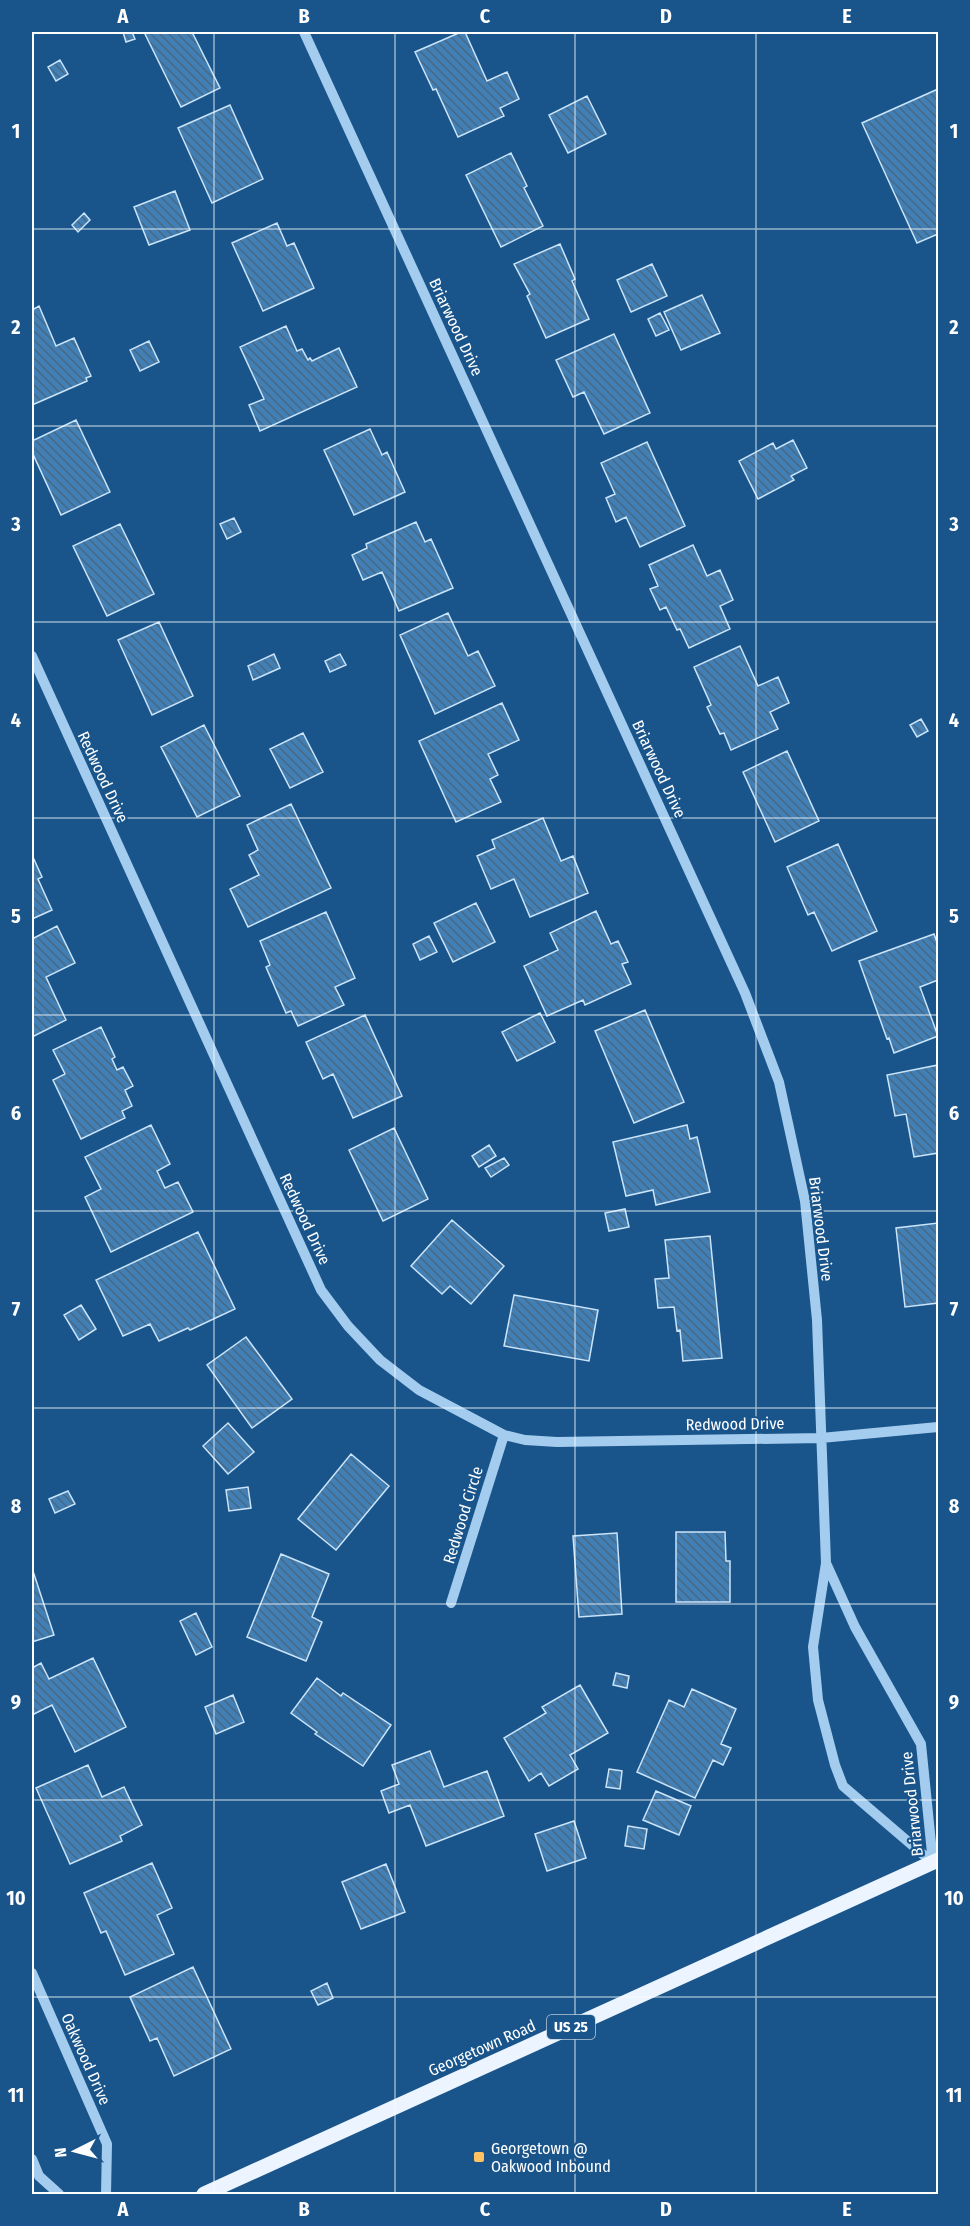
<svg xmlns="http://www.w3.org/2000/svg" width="970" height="2226" font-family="'Fira Sans Condensed',sans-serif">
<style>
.building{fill:url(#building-back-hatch);stroke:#cae4fa;stroke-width:1.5}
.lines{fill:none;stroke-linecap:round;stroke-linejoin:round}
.minor{stroke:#a4ccee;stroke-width:10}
.major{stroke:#ebf4ff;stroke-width:15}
.grid{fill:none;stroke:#fff;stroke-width:1.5;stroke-opacity:0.55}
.poi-dot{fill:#ffc361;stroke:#19558b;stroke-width:2}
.labels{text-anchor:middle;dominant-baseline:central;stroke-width:4.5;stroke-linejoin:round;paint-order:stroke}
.shield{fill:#19558b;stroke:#baccdc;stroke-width:1.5}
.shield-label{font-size:15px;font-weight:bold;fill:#fff}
.street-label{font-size:16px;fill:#fff;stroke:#19558b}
.poi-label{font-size:16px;fill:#fff;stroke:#19558b;text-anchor:start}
.neatline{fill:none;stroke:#fff;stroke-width:2}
.grid-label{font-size:20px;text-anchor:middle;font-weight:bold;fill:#fff}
</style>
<defs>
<pattern id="building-back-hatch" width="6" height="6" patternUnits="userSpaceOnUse" patternTransform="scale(1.5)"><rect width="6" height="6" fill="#427fb4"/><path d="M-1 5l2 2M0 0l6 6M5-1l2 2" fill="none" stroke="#466885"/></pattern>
</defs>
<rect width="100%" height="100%" fill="#19558b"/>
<path class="building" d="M123 32H132L135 39 126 42Z
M144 32H192L220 88 181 107Z
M461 32H465L487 81 507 72 519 99 500 108 504 116 458 137 436 89 433 90 415 52Z
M60 60 68 74 56 81 48 67Z
M938 89V234L917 243 862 123Z
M587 96 606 134 568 153 549 115Z
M230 105 263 179 212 203 178 128Z
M511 153 527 186 524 188 543 226 501 247 466 175Z
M175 191 190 230 149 245 134 207Z
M84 213 90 220 78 232 72 225Z
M277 223 287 246 294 243 314 288 263 311 232 243Z
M560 244 575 279 572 281 589 319 546 338 527 296 530 294 514 264Z
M652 264 667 296 631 312 617 280Z
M702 295 720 333 681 350 664 312Z
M39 306 56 346 74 338 91 376 86 378 87 381 32 405V310Z
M660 313 669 330 656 336 648 319Z
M286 326 297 351 302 349 308 360 310 358 312 361 339 348 357 387 260 431 249 405 264 399 240 347Z
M614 334 650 413 604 434 584 392 573 397 556 360Z
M149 341 159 362 140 371 130 350Z
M76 420 110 492 61 515 32 452V441Z
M370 429 382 455 387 452 405 492 354 515 324 450Z
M793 440 807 468 791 476 794 480 758 499 739 461 773 443 776 449Z
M647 442 685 526 640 547 626 517 616 522 606 498 615 494 601 463Z
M234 518 241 532 227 539 220 524Z
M416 522 425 542 431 539 453 588 399 611 382 572 363 580 352 555 367 548 366 544Z
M120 524 154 594 107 616 73 546Z
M693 545 707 576 720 570 733 600 720 606 730 629 689 648 680 629 677 630 666 607 660 610 650 589 658 586 649 565Z
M448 613 468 656 478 651 495 686 435 714 400 635Z
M159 622 193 696 152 715 118 640Z
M740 646 758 686 778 677 789 703 770 712 778 729 731 750 724 733 720 734 707 707 711 705 694 667Z
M274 654 280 668 253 680 248 666Z
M340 654 346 665 330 672 325 661Z
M502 703 519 740 488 754 498 775 490 779 501 802 456 822 419 741Z
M921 719 928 731 917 737 910 725Z
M204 725 240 796 197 817 161 747Z
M303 733 323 772 290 788 270 749Z
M787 751 819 821 775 842 743 772Z
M291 804 331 888 248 927 230 889 259 875 249 855 258 850 247 825Z
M543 818 561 861 573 856 588 893 530 917 514 879 491 889 477 856 495 848 492 840Z
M838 844 877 931 832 951 814 912 808 915 787 867Z
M32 855 42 877 38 879 52 910 32 919Z
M476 903 495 942 453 962 434 923Z
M596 911 611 944 618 941 628 962 622 964 631 984 585 1005 583 1000 547 1016 524 966 558 950 550 933Z
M326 912 355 978 335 987 344 1005 298 1026 291 1011 286 1013 266 967 270 965 260 941Z
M57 926 75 963 46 977 66 1020 32 1037V939Z
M934 934 938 945V980L920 987 938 1036 894 1053 889 1038 887 1039 859 961Z
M429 936 437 952 420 960 413 944Z
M645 1010 684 1102 634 1123 595 1031Z
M540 1013 555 1042 517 1061 502 1032Z
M365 1015 402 1096 353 1118 333 1074 323 1079 306 1042Z
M101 1027 115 1057 112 1059 117 1070 123 1067 133 1086 125 1090 132 1106 122 1111 125 1118 81 1139 53 1080 65 1074 53 1050Z
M938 1065V1153L914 1157 906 1114 895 1116 887 1075Z
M151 1125 170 1164 157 1171 165 1188 178 1182 193 1212 111 1252 85 1197 101 1189 85 1157Z
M687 1125 690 1139 697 1137 710 1192 656 1205 653 1190 626 1196 613 1142Z
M394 1128 428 1199 383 1221 349 1150Z
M489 1145 496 1156 479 1167 472 1156Z
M504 1158 509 1165 491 1177 485 1168Z
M625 1209 629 1227 609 1231 605 1213Z
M452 1220 504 1266 471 1304 450 1286 442 1294 411 1266Z
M938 1223V1303L905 1307 896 1228Z
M198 1232 235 1309 190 1330 188 1328 159 1341 150 1324 123 1336 96 1280Z
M710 1236 722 1358 683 1361 680 1330 677 1331 674 1307 658 1308 655 1279 669 1278 665 1240Z
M514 1295 598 1310 589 1361 504 1346Z
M81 1305 96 1329 79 1340 64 1315Z
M246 1337 292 1399 252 1428 207 1365Z
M228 1423 254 1452 228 1474 203 1446Z
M351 1454 389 1486 336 1550 298 1519Z
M248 1487 251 1508 229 1511 226 1490Z
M68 1491 75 1504 55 1513 49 1499Z
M676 1532H725L726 1561H730V1602H676Z
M617 1533 622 1614 579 1617 573 1536Z
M281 1554 329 1574 312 1617 322 1622 306 1661 247 1637Z
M32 1568 54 1635 32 1642Z
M196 1613 212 1647 196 1655 180 1621Z
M93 1658 126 1727 75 1752 52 1705 32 1715V1668L41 1663 49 1679Z
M616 1673 629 1676 627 1688 613 1685Z
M317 1678 341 1696 343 1693 391 1725 363 1766 315 1734 317 1732 291 1713Z
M580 1685 608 1733 570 1755 578 1769 549 1786 541 1773 529 1781 504 1738 546 1713 542 1707Z
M692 1689 736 1709 721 1744 731 1748 723 1765 713 1760 695 1798 637 1772 669 1700 684 1707Z
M233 1695 244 1722 216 1734 205 1707Z
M430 1751 444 1787 487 1771 504 1816 426 1846 410 1805 389 1813 381 1791 399 1784 392 1765Z
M88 1765 102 1797 124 1787 142 1825 120 1836 122 1841 70 1864 36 1788Z
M609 1769 622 1771 620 1789 606 1787Z
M656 1791 691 1806 679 1835 643 1820Z
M574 1821 586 1858 547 1871 535 1834Z
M628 1826 647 1829 644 1849 625 1846Z
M152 1863 172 1908 157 1915 174 1954 125 1975 106 1931 101 1933 84 1893Z
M386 1864 405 1912 361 1929 342 1882Z
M193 1967 231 2049 174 2076 157 2038 150 2041 130 1997Z
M327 1983 333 1998 318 2005 311 1991Z"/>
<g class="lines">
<path class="minor" d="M304 32 745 993 779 1082 805 1201 817 1320 826 1563 813 1647 818 1700 835 1765 843 1786 933 1863
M32 656 321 1290 348 1326 380 1360 419 1390 504 1435 525 1440 557 1442 821 1438 938 1427
M826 1563 855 1627 921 1744 933 1863
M451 1603 504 1435
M32 1973 107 2144 106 2194
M32 2159 39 2176 59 2194"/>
<path class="major" d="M204 2194 938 1860"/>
</g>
<path class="grid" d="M214 32V2194M395 32V2194M575 32V2194M756 32V2194M32 229H938M32 426H938M32 622H938M32 818H938M32 1015H938M32 1211H938M32 1408H938M32 1604H938M32 1800H938M32 1997H938"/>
<rect class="poi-dot" x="473" y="2151" width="12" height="12" rx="3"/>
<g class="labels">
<rect class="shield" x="547" y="2015" width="48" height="24" rx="4.5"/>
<g class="shield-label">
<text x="571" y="2027">US 25</text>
</g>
<g class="street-label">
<text transform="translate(456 327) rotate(65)">Briarwood Drive</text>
<text transform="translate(659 769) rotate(65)">Briarwood Drive</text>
<text transform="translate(103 777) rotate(65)">Redwood Drive</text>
<text transform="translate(305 1219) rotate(65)">Redwood Drive</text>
<text transform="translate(821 1229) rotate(83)">Briarwood Drive</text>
<text transform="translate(735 1424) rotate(-1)">Redwood Drive</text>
<text transform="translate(463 1515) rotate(-73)">Redwood Circle</text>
<text transform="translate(912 1804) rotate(-96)">Briarwood Drive</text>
<text transform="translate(482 2048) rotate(-24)">Georgetown Road</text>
<text transform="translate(86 2059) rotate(66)">Oakwood Drive</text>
</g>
<g class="poi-label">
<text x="491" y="2148">Georgetown @<tspan x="491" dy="18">Oakwood Inbound</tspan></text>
</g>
</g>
<rect width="970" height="2226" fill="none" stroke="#19558b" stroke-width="66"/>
<g transform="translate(75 2151) rotate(264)" stroke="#19558b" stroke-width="4.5" paint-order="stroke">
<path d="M0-4.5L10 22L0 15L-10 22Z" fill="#ffffff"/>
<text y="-9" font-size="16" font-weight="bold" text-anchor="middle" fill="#ffffff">N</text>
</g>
<rect x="33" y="33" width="904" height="2160" class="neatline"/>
<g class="grid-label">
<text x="123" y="23">A</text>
<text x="304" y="23">B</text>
<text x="485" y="23">C</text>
<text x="666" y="23">D</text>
<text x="847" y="23">E</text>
<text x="16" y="138">1</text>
<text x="954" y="138">1</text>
<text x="16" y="334">2</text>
<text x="954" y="334">2</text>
<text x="16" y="531">3</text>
<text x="954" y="531">3</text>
<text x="16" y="727">4</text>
<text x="954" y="727">4</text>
<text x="16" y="923">5</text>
<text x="954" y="923">5</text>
<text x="16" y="1120">6</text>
<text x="954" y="1120">6</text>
<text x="16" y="1316">7</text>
<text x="954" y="1316">7</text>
<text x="16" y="1513">8</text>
<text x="954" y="1513">8</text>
<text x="16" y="1709">9</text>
<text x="954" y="1709">9</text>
<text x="16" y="1905">10</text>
<text x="954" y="1905">10</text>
<text x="16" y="2102">11</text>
<text x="954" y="2102">11</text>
<text x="123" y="2216">A</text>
<text x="304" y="2216">B</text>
<text x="485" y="2216">C</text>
<text x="666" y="2216">D</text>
<text x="847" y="2216">E</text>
</g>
</svg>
